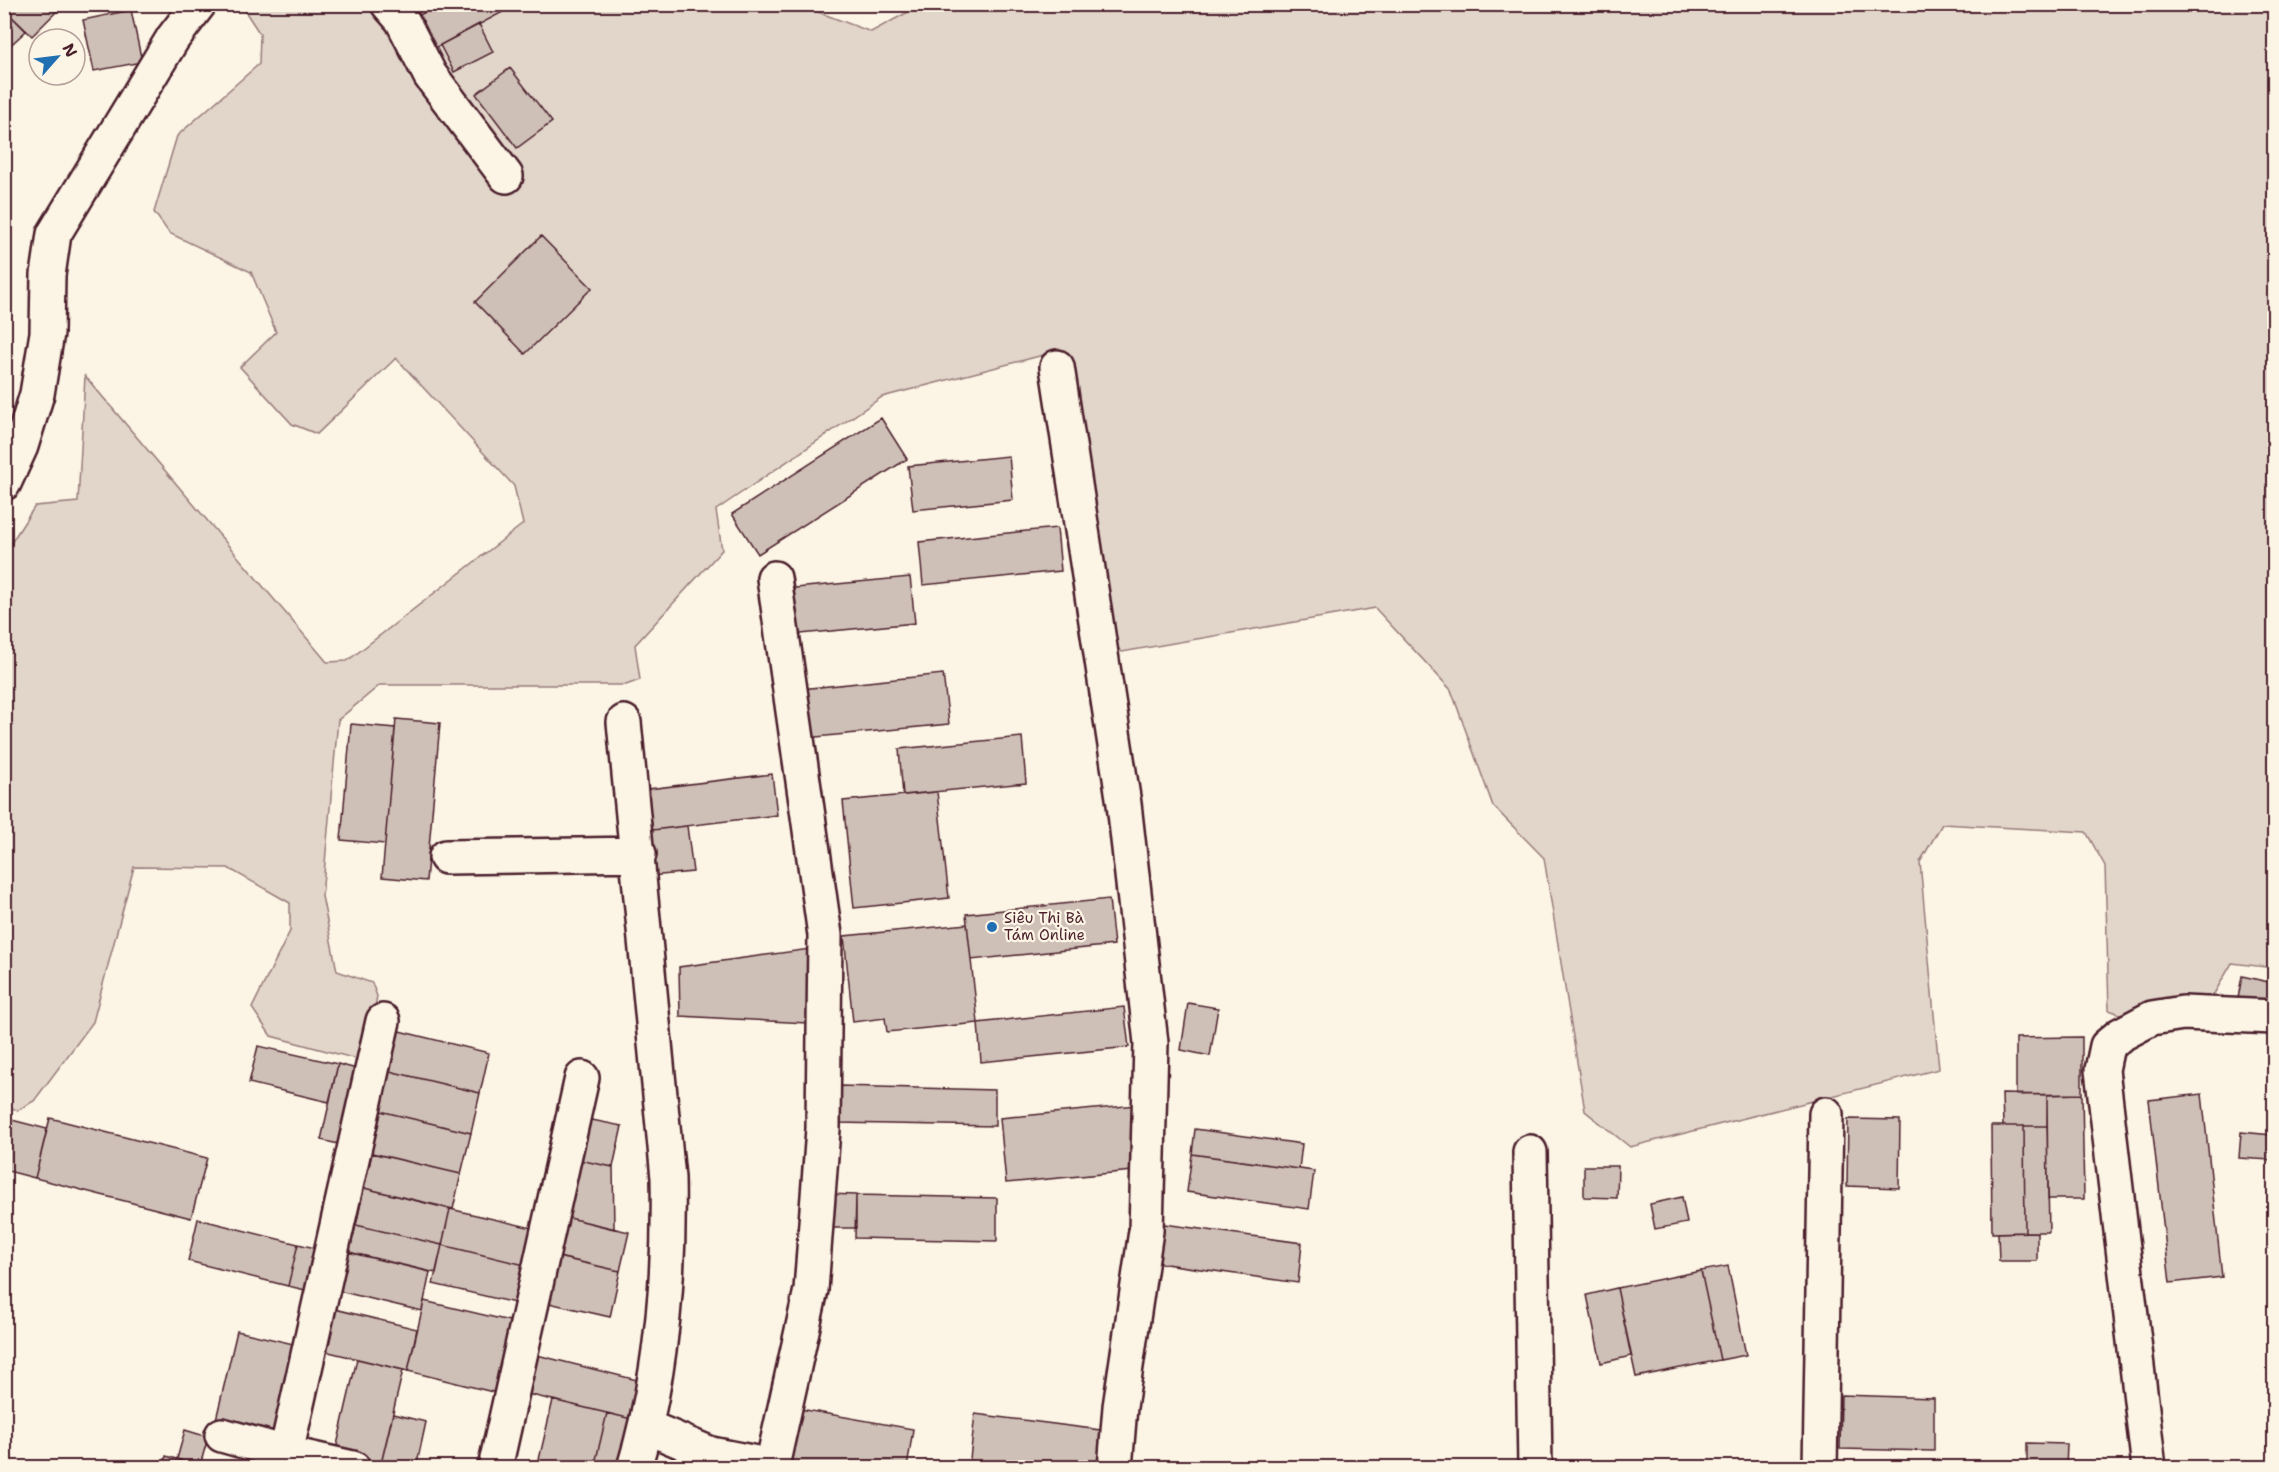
<svg xmlns="http://www.w3.org/2000/svg" width="2279" height="1472" font-family="'Shantell Sans',sans-serif">
<style>
.green{fill:#e2d5ca;stroke:#967a7a;stroke-width:1.5}
.building{fill:#cfc0b7;stroke:#4a1f2b;stroke-width:1.5}
.lines{fill:none;stroke-linecap:round;stroke-linejoin:round}
.street-casing{stroke:#4a1f2b;stroke-width:38}
.street{stroke:#fcf5e5;stroke-width:33}
.poi-dot{fill:#1f6fb2;stroke:#fcf5e5;stroke-width:2}
.labels{text-anchor:middle;dominant-baseline:central;stroke-width:4.5;stroke-linejoin:round;paint-order:stroke}
.poi-label{font-size:15px;fill:#4a1f2b;stroke:#fcf5e5;text-anchor:start}
</style>
<rect width="100%" height="100%" fill="#fcf5e5"/>
<filter id="ink" filterUnits="userSpaceOnUse"><feTurbulence type="fractalNoise" baseFrequency=".0167" numOctaves="2"/><feDisplacementMap in="SourceGraphic" scale="12" xChannelSelector="R" yChannelSelector="G"/><feConvolveMatrix kernelMatrix="1 2 1 2 8 2 1 2 1" color-interpolation-filters="sRGB"/></filter>
<g filter="url(#ink)">
<path class="green" d="M797 4 871 32 910 11 911 4 2274 5V968L2232 963 2211 999 2120 1014 2109 1010 2105 866 2086 832 1942 824 1920 862 1939 1069 1630 1147 1585 1111 1544 858 1493 806 1451 690 1375 608 1122 652 1110 641 1055 352 882 397 716 510 722 550 635 645 640 680 626 685H380L338 720 322 896 337 971 372 983 377 996 367 1055 360 1060 271 1036 252 1008 290 931V903L228 868 134 867 93 1022 34 1101 18 1110 5 1107V552L35 506 78 502 85 376 327 662 347 661 523 524 514 486 396 358 317 434 292 424 240 367 276 332 251 272 169 233 154 212 177 136 259 64 260 34 241 5Z"/>
<path class="building" d="M4 4H64L32 36 4 9Z
M440 4H515L516 5 433 49 416 17Z
M4 9 26 31 4 51Z
M131 10 142 62 94 71 83 20Z
M479 24 493 52 454 72 440 45Z
M510 68 552 122 517 148 476 94Z
M541 236 592 288 525 354 475 302Z
M881 418 907 459 758 554 732 514Z
M1009 456 1013 500 913 510 908 466Z
M1057 528 1061 571 923 585 919 542Z
M910 577 915 623 790 635 785 589Z
M943 674 949 724 806 738 801 689Z
M396 719 440 723 426 881 382 877Z
M351 724 395 728 385 844 341 840Z
M1022 737 1026 783 903 795 899 749Z
M772 774 777 815 644 831 640 790Z
M937 792 949 898 854 908 843 801Z
M687 826 693 872 650 876 644 831Z
M1109 899 1114 945 971 960 966 914Z
M967 924 978 1023 887 1032 885 1018 853 1022 844 936Z
M810 949 807 1023 680 1016 679 967Z
M2242 976 2273 983 2267 1011 2237 1004Z
M1188 1003 1218 1008 1210 1056 1181 1050Z
M1124 1007 1129 1047 981 1062 978 1023Z
M391 1029 489 1053 480 1093 381 1069Z
M2082 1037V1094L2016 1095V1038Z
M258 1046 338 1064 329 1102 249 1083Z
M338 1064 368 1072 351 1147 321 1140Z
M381 1069 480 1093 471 1133 372 1109Z
M839 1086 995 1090V1126L838 1123Z
M2002 1094 2047 1095V1126H2003Z
M2082 1094 2084 1199H2048L2047 1095Z
M2202 1094 2222 1277 2170 1283 2149 1100Z
M1136 1105 1143 1170 1006 1183 1000 1118Z
M372 1109 471 1133 461 1174 362 1151Z
M4 1118 47 1129 35 1178 4 1170Z
M50 1118 207 1158 191 1218 35 1178Z
M587 1119 622 1126 613 1167 579 1160Z
M1848 1119 1900 1120 1899 1188 1847 1186Z
M1991 1126H2024L2025 1232 1992 1233Z
M2024 1126H2047L2049 1232H2025Z
M1195 1129 1302 1144 1299 1169 1192 1154Z
M2241 1132 2272 1135 2271 1160 2239 1158Z
M372 1153 461 1174 453 1209 364 1188Z
M1192 1154 1314 1171 1309 1209 1187 1192Z
M579 1160 613 1167 614 1229 565 1217Z
M1584 1166H1618L1617 1198 1584 1197Z
M364 1188 450 1209 442 1245 356 1225Z
M828 1194 856 1195V1228H827Z
M856 1195 997 1198V1241L855 1238Z
M1682 1197 1687 1223 1655 1229 1650 1204Z
M450 1209 545 1231 537 1268 442 1245Z
M565 1217 629 1232 620 1271 557 1257Z
M198 1219 298 1244 288 1286 188 1261Z
M1164 1224 1302 1243 1298 1283 1159 1263Z
M356 1225 442 1245 436 1273 349 1252Z
M2037 1232V1261H1999L1998 1233Z
M298 1244 328 1251 318 1293 288 1286Z
M442 1245 537 1268 528 1306 433 1284Z
M339 1250 430 1272 422 1311 330 1289Z
M550 1255 620 1271 610 1317 540 1301Z
M1728 1266 1746 1355 1720 1360 1701 1271Z
M1701 1271 1720 1360 1636 1377 1617 1288Z
M1617 1288 1631 1356 1601 1363 1587 1295Z
M424 1301 522 1324 505 1395 408 1371Z
M322 1306 417 1329 408 1371 312 1348Z
M237 1331 302 1346 280 1443 214 1428Z
M533 1354 645 1382 636 1420 523 1393Z
M357 1359 403 1370 380 1468 334 1458Z
M1841 1395 1934 1398V1451L1840 1449Z
M553 1400 607 1413 594 1468H537Z
M800 1409 913 1429 907 1468H790Z
M607 1413 636 1420 625 1468H594Z
M393 1414 426 1422 416 1468H380Z
M975 1414 1108 1431 1104 1468H969Z
M185 1430 208 1437 200 1466 177 1459Z
M2027 1443 2067 1444 2066 1468H2027Z
M166 1456 200 1466 199 1468H163Z"/>
<g class="lines">
<g class="street-casing">
<path id="street" d="M388 4 402 20 430 75 506 176
M1057 367 1124 804 1151 1043 1146 1231 1120 1407 1115 1468
M4 483 21 446 37 394 47 333 48 275 54 234 173 38 199 4
M624 722 668 1178C670 1274 662 1375 634 1468
M446 857 639 854
M1530 1152 1535 1468
M647 1427 711 1454 772 1466 811 1290 823 1129 825 935 774 578
M222 1435 286 1453 353 1468
M286 1453 383 1021
M495 1468 582 1078
M1820 1468 1826 1114
M2149 1468 2102 1070 2107 1046 2120 1035 2152 1018 2183 1013 2274 1017"/>
</g>
<use href="#street" class="street"/>
</g>
</g>
<circle class="poi-dot" cx="992" cy="927" r="6"/>
<g class="labels">
<g class="poi-label">
<text x="1004" y="918">Siêu Thị Bà<tspan x="1004" dy="17">Tám Online</tspan></text>
</g>
</g>
<rect width="2279" height="1472" fill="none" stroke="#fcf5e5" stroke-width="24"/>
<rect x="12" y="12" width="2255" height="1448" fill="none" stroke="#4a1f2b" stroke-width="2" filter="url(#ink)"/>
<g transform="translate(57 57) rotate(62)"><circle r="28" fill="#fcf5e5" stroke="#b59f9b" stroke-width="1.5"/>
<path d="M0-4.5L10 22L0 15L-10 22Z" fill="#1f6fb2"/>
<text y="-9" font-size="16" font-weight="bold" text-anchor="middle" fill="#4a1f2b">N</text>
</g>
</svg>
